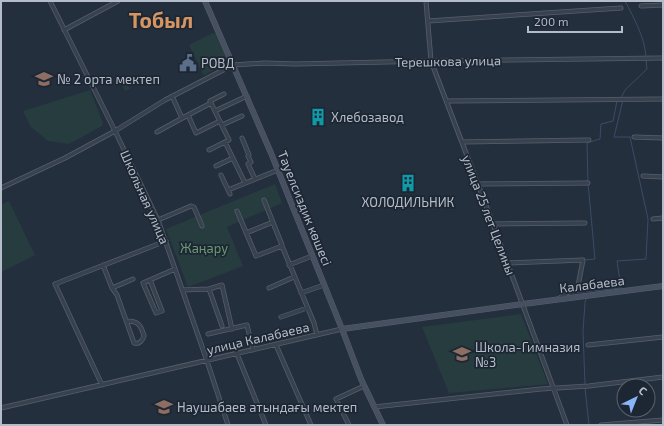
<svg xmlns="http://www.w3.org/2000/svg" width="664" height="426" font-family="'Exo 2',sans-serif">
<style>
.green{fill:#263c3f}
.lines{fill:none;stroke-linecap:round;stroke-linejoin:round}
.stream{stroke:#394c67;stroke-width:1}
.street-casing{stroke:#565f6c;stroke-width:5}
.secondary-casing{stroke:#565f6c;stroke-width:6}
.street{stroke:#38414e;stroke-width:3.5}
.secondary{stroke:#465061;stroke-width:5}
.labels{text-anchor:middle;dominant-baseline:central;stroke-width:3.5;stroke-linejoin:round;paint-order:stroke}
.street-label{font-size:13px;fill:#b4bcc9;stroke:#1d2633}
.poi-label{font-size:13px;fill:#b4bcc9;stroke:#1d2633;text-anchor:start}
.park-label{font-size:13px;fill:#6b9a76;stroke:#1d2633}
.town-label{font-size:21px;font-weight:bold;fill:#d59563;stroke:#1d2633}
</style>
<rect width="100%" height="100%" fill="#242f3e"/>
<path class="green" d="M213 33 216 34 227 60C228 67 223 68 218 71L216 69 204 75 203 74 189 45Z
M124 77 130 89 125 91 119 79Z
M90 90 103 123 102 126 69 144 48 141 31 127 23 111Z
M275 184 282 203 227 227 243 266 188 287 166 229Z
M9 201 35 255 1 272V205Z
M521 314 548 384 449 393 422 327Z"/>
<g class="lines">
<path class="stream" d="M625 1C634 18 645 38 646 57
M621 98 625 90 647 69 646 60
M623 100 614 137H630L648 219 646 259 617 261 621 288 572 293 580 285 584 260 595 259 588 183 587 143 600 139 601 124 613 121 617 101Z
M585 385 583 331 585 303 586 298
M585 388 589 425"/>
<g class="street-casing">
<path id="street" d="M50 1 115 131 158 220 207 361 228 425
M426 1 431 61 493 224 567 425
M641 6 663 5
M428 21 621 8
M64 30 118 1
M172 96 182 118
M447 101 663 99
M215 111 247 96
M188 115 196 133 220 121
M222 125 242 116
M157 132 188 115 211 103
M634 137 663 138
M242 138 249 155 248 156 251 162 248 164 255 179
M225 142 245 183
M462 142 589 140
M209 150 229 140 210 101 224 94
M216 166 233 158
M221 175 230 194
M643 176 663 177
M478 184 588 183
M1 188 65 158 115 131 165 100 233 65 265 63 295 64 431 61 663 58
M228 190 278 170
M264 200 282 245V246L314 323 317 335
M237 211 256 256 282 246
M653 219 663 218
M158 220 191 206 194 207 202 226
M493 224 585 223
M246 233 273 222
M507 263 583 260 578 286 558 299
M103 265 112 288 117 295 134 343C139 345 143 340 144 336 141 325 138 321 127 321
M289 265 312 256
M150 280 162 311 156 313 143 283 175 269
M112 288 133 279
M269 288 294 277
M209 289 222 326
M182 290 209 289 222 285 232 329
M301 293 324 285
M281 317 307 308
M208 334 247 325 253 350
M276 345 311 425
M588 345 663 337
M237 354 266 425
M102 385 55 284 166 241
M374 407 541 389 589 386 663 377
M1 408 342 329
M349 425 336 399 364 386
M601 425 663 420"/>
</g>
<g class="secondary-casing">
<path id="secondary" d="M205 1 271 153 342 329 361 379 383 425
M342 329 523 304 663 286"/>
</g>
<use href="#street" class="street"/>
<use href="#secondary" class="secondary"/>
</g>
<defs>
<g id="civic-bare" transform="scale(1.38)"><path d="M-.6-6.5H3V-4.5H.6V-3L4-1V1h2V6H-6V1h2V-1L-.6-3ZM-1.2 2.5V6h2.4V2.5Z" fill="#5c6f8a" stroke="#1d2633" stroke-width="2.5" paint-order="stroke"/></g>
<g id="school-bare" transform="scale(1.38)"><path d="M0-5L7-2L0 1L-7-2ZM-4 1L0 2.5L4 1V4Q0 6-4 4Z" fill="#8d6e63" stroke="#1d2633" stroke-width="2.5" paint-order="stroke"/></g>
<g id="building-bare" transform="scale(1.38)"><path d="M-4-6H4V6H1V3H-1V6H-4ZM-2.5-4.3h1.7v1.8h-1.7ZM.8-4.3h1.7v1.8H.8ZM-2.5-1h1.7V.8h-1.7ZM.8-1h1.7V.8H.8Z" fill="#0f9aa8" stroke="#1d2633" stroke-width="2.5" paint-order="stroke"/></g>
</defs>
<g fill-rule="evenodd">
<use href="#civic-bare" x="188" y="63"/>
<use href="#school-bare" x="44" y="79"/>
<use href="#building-bare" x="318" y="117"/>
<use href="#building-bare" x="408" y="183"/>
<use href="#school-bare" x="462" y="354"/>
<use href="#school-bare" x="164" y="407"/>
</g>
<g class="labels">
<g class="street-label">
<text transform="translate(448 61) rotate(-1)">Терешкова улица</text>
<text transform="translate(145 197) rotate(66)">Школьная улица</text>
<text transform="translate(305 208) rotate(68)">Тауелсиздик көшесі</text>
<text transform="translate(489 215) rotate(69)">улица 25 лет Целины</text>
<text transform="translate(592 284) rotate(-7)">Калабаева</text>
<text transform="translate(258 338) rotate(-13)">улица Калабаева</text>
</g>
<g class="poi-label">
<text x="201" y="63">РОВД</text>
<text x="57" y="79">№ 2 орта мектеп</text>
<text x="331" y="117">Хлебозавод</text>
<text x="408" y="202" text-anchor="middle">ХОЛОДИЛЬНИК</text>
<text x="475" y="347">Школа-Гимназия<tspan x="475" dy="15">№3</tspan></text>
<text x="177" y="407">Наушабаев атындағы мектеп</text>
</g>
<g class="park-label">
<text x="204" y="248">Жаңару</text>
</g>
<g class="town-label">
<text x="161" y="19">Тобыл</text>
</g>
</g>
<rect width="664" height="426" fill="none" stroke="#b4bcc9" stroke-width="4"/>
<g transform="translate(636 398) rotate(43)"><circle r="19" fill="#1d2633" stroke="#59626f"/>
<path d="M0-3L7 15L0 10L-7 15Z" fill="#8ab4f8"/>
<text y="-6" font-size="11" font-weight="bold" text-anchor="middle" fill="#b4bcc9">С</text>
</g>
<path d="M528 26v6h94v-6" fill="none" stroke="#b4bcc9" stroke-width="2"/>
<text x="534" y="26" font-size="12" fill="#b4bcc9" stroke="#1d2633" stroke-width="3" paint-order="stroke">200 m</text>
</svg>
